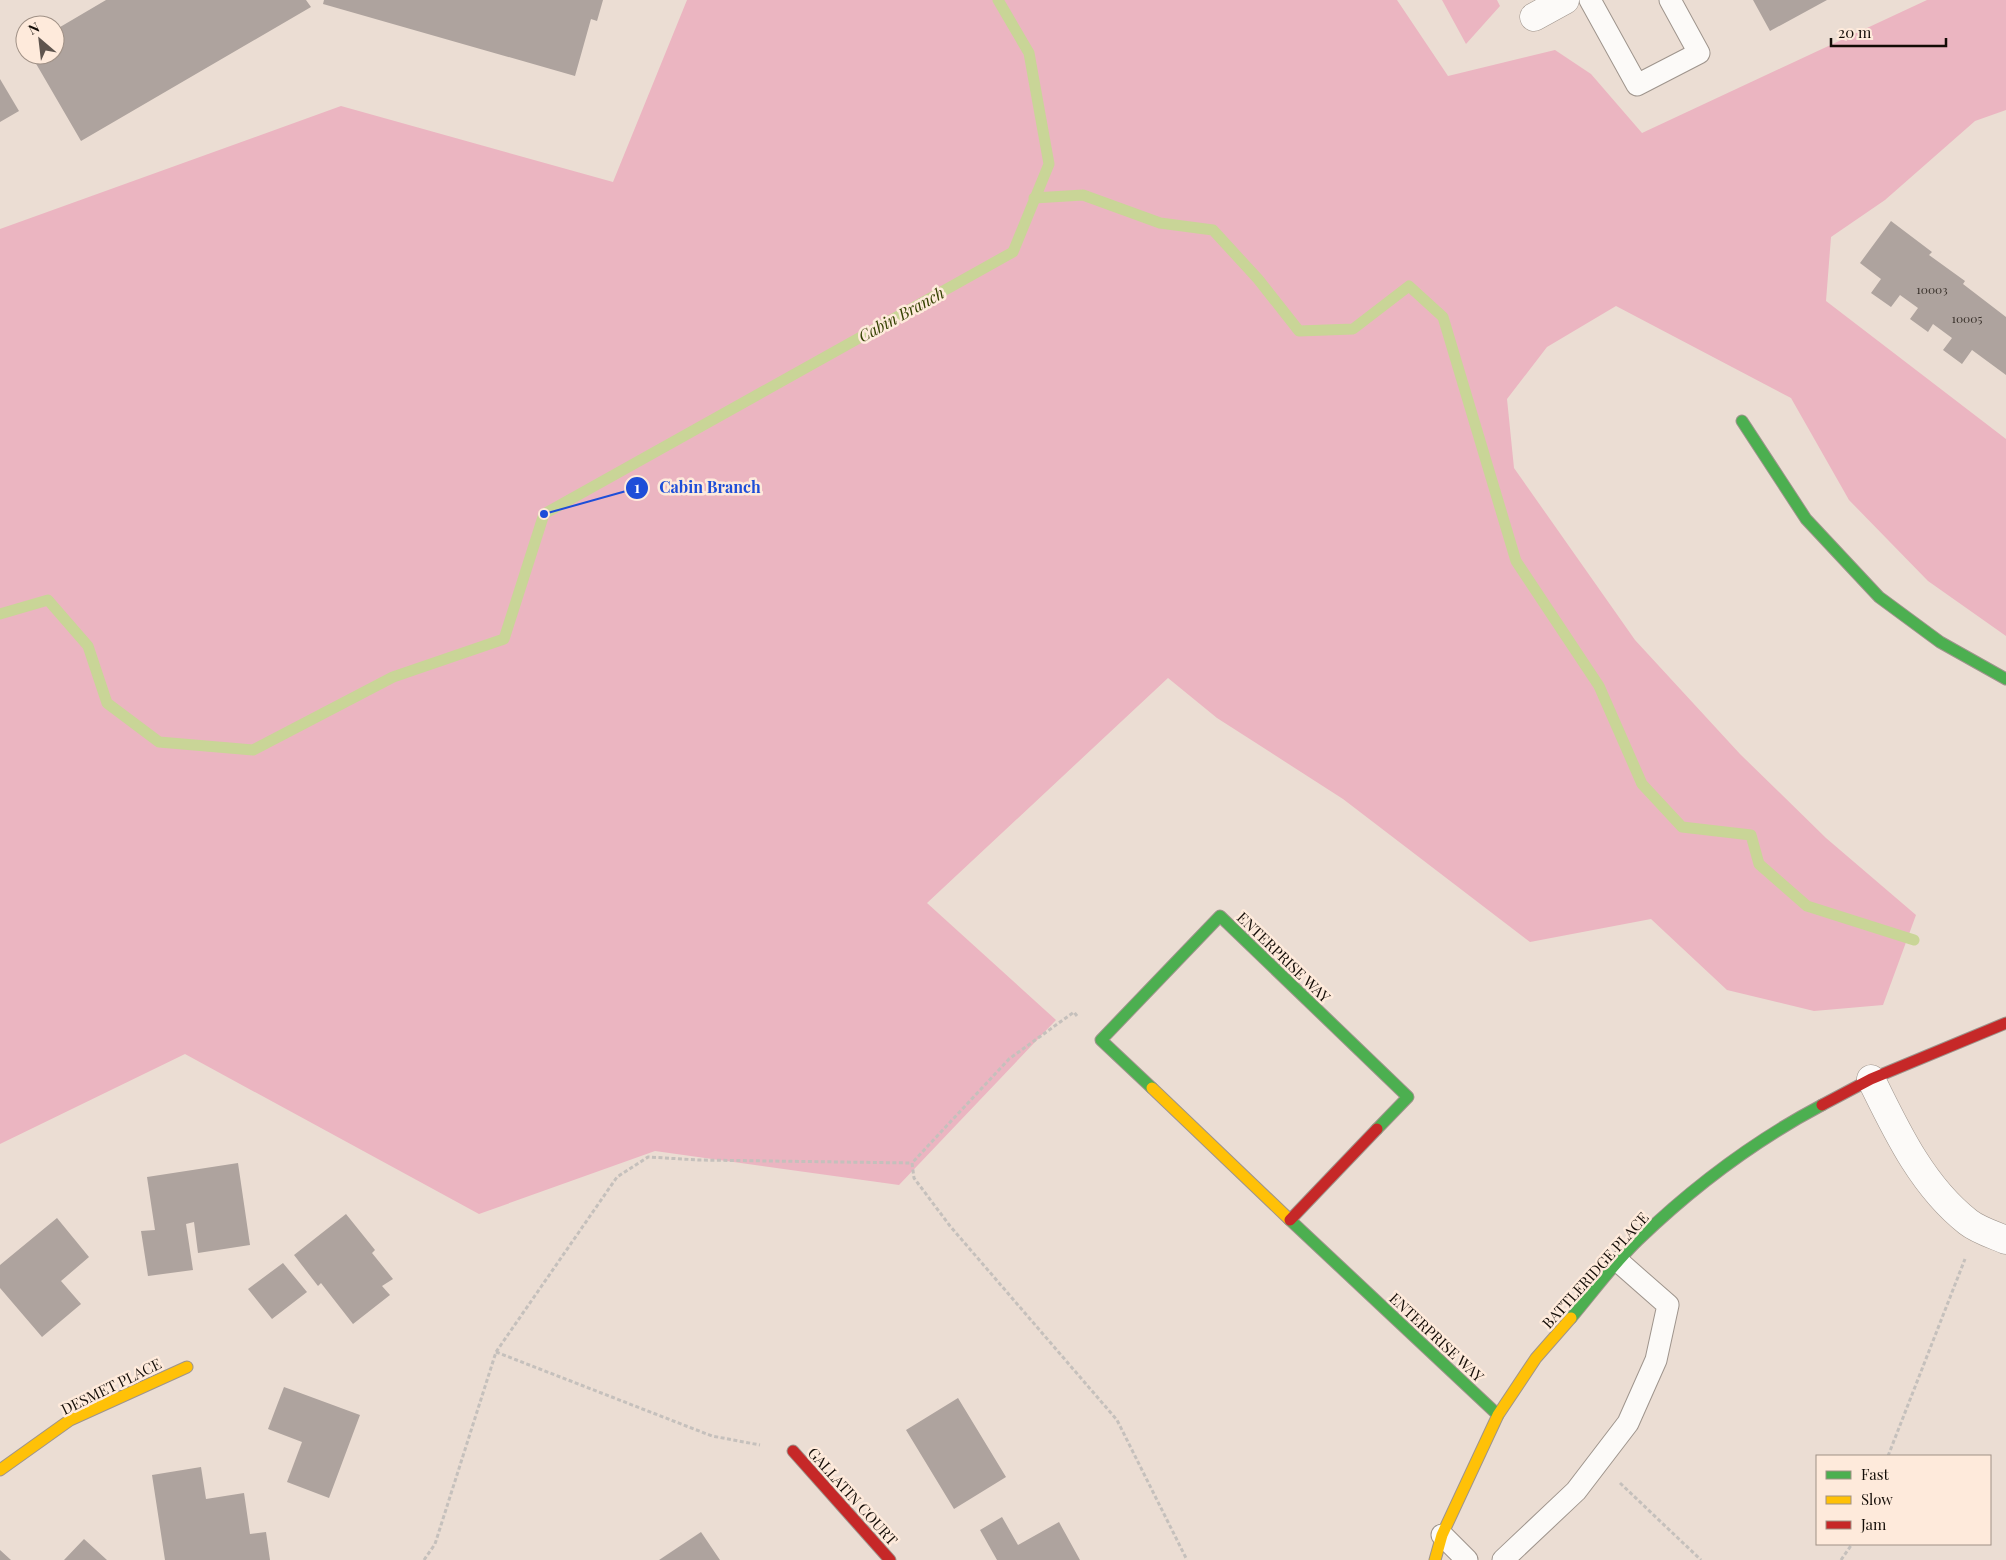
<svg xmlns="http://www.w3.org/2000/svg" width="2006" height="1560" font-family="'Playfair Display',serif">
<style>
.green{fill:#ebb5c1}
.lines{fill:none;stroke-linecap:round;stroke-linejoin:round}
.stream{stroke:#c9d597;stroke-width:11}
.building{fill:#aea39e}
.lane-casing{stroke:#9e948c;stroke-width:23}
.street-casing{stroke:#9e948c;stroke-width:29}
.fast-casing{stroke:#9e948c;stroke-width:13}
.slow-casing{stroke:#9e948c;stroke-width:13}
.jam-casing{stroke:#9e948c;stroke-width:13}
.path{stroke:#c5c0bc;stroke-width:3;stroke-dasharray:4 2.5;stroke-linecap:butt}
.lane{stroke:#fcfaf8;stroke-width:21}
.street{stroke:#fcfaf8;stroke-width:28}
.fast{stroke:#4caf50;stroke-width:11}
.slow{stroke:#ffc107;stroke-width:11}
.jam{stroke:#c62828;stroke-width:11}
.labels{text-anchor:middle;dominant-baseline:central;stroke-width:5;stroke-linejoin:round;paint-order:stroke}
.number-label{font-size:12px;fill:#3a322c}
.street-label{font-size:15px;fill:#130c06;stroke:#feeadb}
.water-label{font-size:16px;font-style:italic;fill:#344100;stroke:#feeadb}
.leader{fill:none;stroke:#1d4ed8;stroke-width:2}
.callout-dot{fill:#1d4ed8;stroke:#feeadb;stroke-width:2}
.mark-label{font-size:15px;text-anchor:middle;font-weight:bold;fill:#fff}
.callout-label{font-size:16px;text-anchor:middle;font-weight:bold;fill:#1d4ed8;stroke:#feeadb;stroke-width:5;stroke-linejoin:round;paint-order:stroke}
</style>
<rect width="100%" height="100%" fill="#ebddd3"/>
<path class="green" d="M687 0H1397L1448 76 1555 50 1591 74 1642 133 1927 0H2006V110L1975 121 1885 200 1831 237 1826 301 2006 439V636L1928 581 1849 500 1791 398 1616 306 1547 347 1507 399 1514 468 1635 640 1740 754 1826 838 1916 915 1883 1005 1814 1011 1727 990 1651 919 1530 942 1343 799 1217 718 1168 678 927 903 1056 1020 899 1185 655 1151 479 1214 185 1054 0 1144V229L341 106 613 182Z
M1442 0H1497L1500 6 1466 44Z"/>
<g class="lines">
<path class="stream" d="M1034 198 1083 195 1160 223 1213 230 1258 279 1299 331 1353 329 1409 286 1443 317 1516 561 1599 686 1642 784 1682 827 1751 835 1759 864 1807 906 1914 940
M0 614 48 600 88 646 107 703 159 742 253 750 393 677 504 639 544 514 1013 252 1049 164 1029 53 998 0"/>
</g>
<path class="building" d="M106 0H306L311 7 81 141 31 55H55V30Z
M324 0H603L597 21 591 19 575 76 323 4Z
M1753 0H1827L1770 31Z
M0 79 19 111 0 122Z
M1891 221 1932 252 1929 255 1965 281 1963 284 2006 317V375L1972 350 1962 364 1943 350 1952 338 1933 324 1928 332 1910 319 1918 308 1900 295 1891 307 1871 293 1881 279 1860 263Z
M238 1163 250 1245 198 1253 194 1222 186 1224 193 1270 148 1276 141 1231 155 1230 147 1177Z
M346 1214 375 1250 372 1253 393 1279 382 1286 390 1295 353 1324 321 1283 318 1286 294 1255Z
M57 1218 89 1257 61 1281 81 1304 42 1337 0 1288V1265Z
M283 1263 307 1292 272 1319 248 1289Z
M284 1387 360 1415 329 1498 287 1482 302 1442 268 1429Z
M958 1398 1006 1477 954 1509 906 1430Z
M201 1467 206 1499 244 1493 250 1534 266 1532 270 1560H165L152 1475Z
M1002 1517 1018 1545 1059 1522 1080 1560H997L980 1530Z
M701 1532 720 1560H659Z
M84 1539 107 1560H64Z
M0 1550 11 1560H0Z"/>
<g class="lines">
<g class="lane-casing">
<path id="lane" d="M1590 0 1637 85 1699 53 1670 0
M1442 1535 1467 1560
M1503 1560 1576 1491 1628 1423 1656 1360 1668 1305 1619 1262"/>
</g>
<g class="street-casing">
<path id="street" d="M1534 17 1565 0
M1871 1079C1896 1130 1922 1186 1968 1222 1978 1230 1994 1235 2006 1240"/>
</g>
<g class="fast-casing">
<path id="fast" d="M1742 421 1806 519 1879 597 1940 642 2006 679
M1152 1088 1101 1040 1220 916 1408 1097 1377 1129
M1289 1219 1498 1415
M1571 1318C1593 1292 1614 1263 1638 1240 1693 1187 1754 1141 1822 1105"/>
</g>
<g class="slow-casing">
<path id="slow" d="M1152 1088 1289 1219
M0 1470 70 1420 187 1367
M1435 1560 1442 1535 1498 1415 1536 1358 1571 1318"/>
</g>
<g class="jam-casing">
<path id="jam" d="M1822 1105 1871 1079 2006 1023
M1290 1220 1377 1129
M793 1451 890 1560"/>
</g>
<path class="path" d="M1077 1016 1074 1012 1009 1059 912 1163 914 1178 950 1226 1117 1420 1187 1560
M496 1352 712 1436 760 1445
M1888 1456 1965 1259
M1620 1483 1701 1560
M424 1560 435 1544 496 1352 617 1177 648 1157 699 1160 912 1163
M1841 1560 1852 1544"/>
<use href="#lane" class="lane"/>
<use href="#street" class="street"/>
<use href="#fast" class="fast"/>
<use href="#slow" class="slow"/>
<use href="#jam" class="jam"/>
</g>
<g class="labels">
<g class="number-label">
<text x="1932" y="289">10003</text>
<text x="1967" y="318">10005</text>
</g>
<g class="street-label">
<text transform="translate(1284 957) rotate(44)">ENTERPRISE WAY</text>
<text transform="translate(1595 1270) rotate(-48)">BATTLERIDGE PLACE</text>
<text transform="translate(1437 1337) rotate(43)">ENTERPRISE WAY</text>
<text transform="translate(111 1386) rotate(-26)">DESMET PLACE</text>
<text transform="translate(853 1496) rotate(48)">GALLATIN COURT</text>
</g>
<g class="water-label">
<text transform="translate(901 314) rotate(-29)">Cabin Branch</text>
</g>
</g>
<path class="leader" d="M544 514L637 488"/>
<g class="callout-dot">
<circle cx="544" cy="514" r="5"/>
<circle cx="637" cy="488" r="12"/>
</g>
<g class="mark-label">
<text x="637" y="493">1</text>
</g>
<g class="callout-label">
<text x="710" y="493">Cabin Branch</text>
</g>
<rect x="1816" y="1455" width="175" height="90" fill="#feeadb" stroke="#a09186"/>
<rect x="1826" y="1471" width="25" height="8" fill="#4caf50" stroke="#a09186"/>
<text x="1861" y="1480" font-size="15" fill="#130c06">Fast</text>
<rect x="1826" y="1496" width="25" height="8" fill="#ffc107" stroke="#a09186"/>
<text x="1861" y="1505" font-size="15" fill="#130c06">Slow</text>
<rect x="1826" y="1521" width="25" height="8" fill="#c62828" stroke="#a09186"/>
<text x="1861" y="1530" font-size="15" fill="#130c06">Jam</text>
<g transform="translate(40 40) rotate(332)"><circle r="24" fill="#feeadb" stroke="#a09186"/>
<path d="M0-4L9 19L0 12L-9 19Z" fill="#5f554e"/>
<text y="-8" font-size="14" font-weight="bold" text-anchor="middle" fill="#130c06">N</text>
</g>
<path d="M1831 38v8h115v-8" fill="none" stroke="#130c06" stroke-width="2.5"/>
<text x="1838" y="38" font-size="15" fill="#130c06" stroke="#feeadb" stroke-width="4" paint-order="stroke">20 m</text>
</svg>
